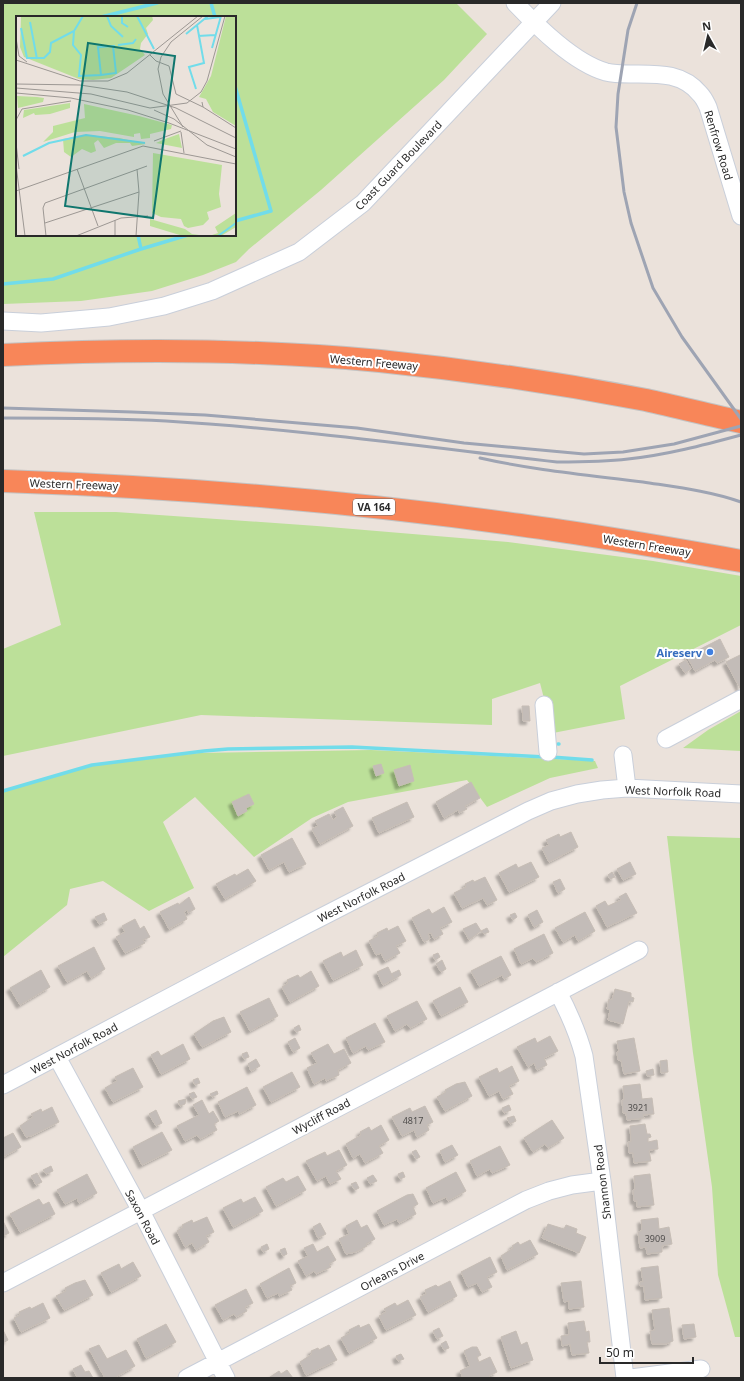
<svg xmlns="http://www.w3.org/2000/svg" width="744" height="1381" font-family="'Noto Sans',sans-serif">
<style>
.green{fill:#bce099;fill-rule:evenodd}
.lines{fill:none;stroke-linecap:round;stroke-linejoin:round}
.stream{stroke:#71dcea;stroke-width:3.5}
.building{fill:#c3bcb8;stroke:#c6bdb5;filter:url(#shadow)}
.minor-casing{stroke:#c9cfda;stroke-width:19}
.highway-casing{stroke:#c3c3c3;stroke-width:24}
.minor{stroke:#fff;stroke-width:17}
.highway{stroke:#f88659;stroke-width:22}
.rail{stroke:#9ea4b3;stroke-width:3}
.shop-dot{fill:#3f7fe0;stroke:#fff;stroke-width:1.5}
.labels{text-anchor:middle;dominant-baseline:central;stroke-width:4;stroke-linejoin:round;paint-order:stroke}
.number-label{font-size:9px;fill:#504e4d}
.shield{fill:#fff;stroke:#696969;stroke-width:1}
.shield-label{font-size:10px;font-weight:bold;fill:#292929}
.street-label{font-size:11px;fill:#292929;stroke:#fff}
.shop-label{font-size:11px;font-weight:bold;fill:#366cbe;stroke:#fff;text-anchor:end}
.inset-river{fill:none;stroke:#71dcea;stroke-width:2}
.inset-road{fill:none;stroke:#9d9894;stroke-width:1}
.view{fill:#0f766e;fill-opacity:0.15;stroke:#0f766e;stroke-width:2}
.inset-edge{fill:none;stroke:#292929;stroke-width:2}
</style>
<defs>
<filter id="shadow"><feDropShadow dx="-3.5" dy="3.5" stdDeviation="1" flood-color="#0004"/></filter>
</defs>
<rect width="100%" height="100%" fill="#ebe2db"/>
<path class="green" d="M3 3H456L487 34 444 80 321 190 249 249 236 262 203 275 152 291 81 301 3 304ZM17 17H235V235H17Z
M34 512H116L317 526 508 542 653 561 741 576V625L620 686 625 719 553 733 540 683 492 699V725L201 715 3 756V649L61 625Z
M741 711V751L683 748 708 730Z
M371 750 595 761 598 768 550 778 487 807 467 780 348 802 312 818 254 857 195 797 163 822 194 888 149 911 103 881 70 889 67 905 3 957V791L88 766 199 753Z
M667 836 741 838V1337H735L718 1275 712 1187 693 1053Z"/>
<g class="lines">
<path class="stream" d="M211 3 215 17
M101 17 157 3
M235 86 271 211 235 221
M141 249 188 235
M3 284 53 279 141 249 138 235
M558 744H559
M551 757 592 760
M3 791 92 765 204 751 228 749 352 747 545 757"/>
</g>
<path class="building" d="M720 639 729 657 717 663 715 660 695 671 687 656Z
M740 655 741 658V690L726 662Z
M686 660 691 669 685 673 679 664Z
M522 706H529L530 721H523Z
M381 764 384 773 376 776 373 766Z
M410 765 414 781 399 786 394 770Z
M471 782 480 798 465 806 467 809 459 813 458 810 444 818 436 802Z
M249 794 254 804 246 808 247 811 238 816 232 802Z
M407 802 414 817 379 833 372 818Z
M343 807 353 826 320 844 312 829 318 826 315 821 329 814 333 820 337 817 334 812Z
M571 832 578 847 549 862 542 848 549 845 546 840 559 834 560 837Z
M292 838 306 864 289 872 284 862 269 870 261 855Z
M531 862 539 877 509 892 499 873 516 864 518 868Z
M630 862 636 874 623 880 617 869Z
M248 869 256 881 225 899 216 884 235 874 236 876Z
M612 872 615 877 610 879 608 875Z
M485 877 497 900 487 905 483 898 462 908 454 893 466 887 465 884 473 880 474 882Z
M560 879 565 889 558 893 553 882Z
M626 893 637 913 607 927 596 906 605 901 608 906 621 900 619 897Z
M189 897 195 909 188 913 187 910 184 912 187 919 169 929 160 912 178 903 179 905Z
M444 907 452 922 440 928 443 934 434 939 431 933 428 934 430 939 424 942 412 918 429 909 432 914Z
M537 910 543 922 534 927 528 915Z
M585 912 595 931 578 941 575 935 563 942 555 928Z
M104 913 107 920 99 924 95 917Z
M515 913 517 917 513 920 510 915Z
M135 919 140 929 144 926 150 937 143 940 145 943 125 953 116 937 125 932 122 926Z
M476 923 481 931 469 940 463 929Z
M398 926 406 941 396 946 400 953 385 961 381 953 376 955 369 941 378 936 377 933 387 928 388 931Z
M487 928 489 932 484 934 481 931Z
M544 934 553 953 536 962 533 958 521 964 514 949Z
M94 947 105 969 91 978 87 971 67 982 58 966Z
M356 950 363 965 333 980 323 961 341 952 343 957Z
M438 953 440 957 435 960 433 955Z
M501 956 511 975 504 979 502 975 479 986 471 971Z
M442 960 446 969 441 972 436 964Z
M388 967 394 979 383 985 377 972Z
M41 970 50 987 20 1005 10 988Z
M399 970 401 975 394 979 391 974Z
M311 971 319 986 290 1002 282 987 288 983 287 980 298 975 300 978Z
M460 987 468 1002 441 1016 433 1001Z
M615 989 631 993V997L634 998 633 1002 629 1001 623 1024 608 1020 610 1010 607 1009 609 999 612 1000Z
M269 998 278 1016 250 1031 240 1012Z
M417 1001 427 1019 410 1028 407 1024 395 1031 387 1016Z
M224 1017 231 1032 202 1047 194 1034 213 1021Z
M375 1023 385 1042 368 1050 366 1046 353 1053 346 1038Z
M299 1025 301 1030 296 1032 294 1028Z
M550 1036 558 1051 544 1058 547 1065 537 1070 534 1063 528 1067 517 1047 535 1038 537 1043Z
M295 1038 300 1048 293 1052 288 1042Z
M634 1038 640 1071 624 1074 621 1060H618L617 1052H619L617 1041Z
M183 1044 190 1059 161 1074 151 1055 158 1051 161 1056Z
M328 1044 334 1054 344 1049 351 1063 338 1070 339 1075 326 1081 325 1078 314 1084 307 1068 317 1063 311 1053Z
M247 1052 249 1057 244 1059 242 1054Z
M256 1059 260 1066 251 1071 248 1064Z
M667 1060 668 1072 661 1073 660 1061Z
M512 1066 519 1081 509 1086 513 1094 503 1099 499 1091 489 1096 479 1077 497 1068 499 1073Z
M133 1068 143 1087 113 1102 105 1088 117 1081 115 1077Z
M653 1069 654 1075 647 1076 646 1071Z
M292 1072 300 1087 271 1102 263 1087Z
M198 1078 200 1083 195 1085 193 1080Z
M465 1082 472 1096 445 1111 437 1097 446 1092 445 1090 456 1084Z
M640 1084 642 1099 652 1098 654 1114 643 1115 644 1118 627 1120 626 1113H623L622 1100H624L623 1086Z
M247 1087 256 1105 239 1114 238 1111 225 1117 218 1102Z
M217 1091 218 1094 212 1097 210 1094Z
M194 1092 197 1097 192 1099 189 1094Z
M186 1099 185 1104 180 1106 178 1101Z
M202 1100 209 1114 213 1111 219 1121 214 1124 217 1130 200 1139 197 1135 185 1141 177 1126 199 1115 193 1105Z
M509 1105 511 1110 504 1113 502 1108Z
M425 1106 433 1122 427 1125 429 1130 417 1137 414 1130 402 1136 392 1117 410 1108 412 1112Z
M52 1107 59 1122 31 1136 26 1137 20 1126 33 1117 31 1114 41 1109 42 1112Z
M156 1110 162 1123 156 1126 149 1114Z
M514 1116 516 1121 510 1124 507 1118Z
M552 1120 564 1138 548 1148 545 1144 533 1152 524 1138Z
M645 1124 647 1134H650L651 1137 648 1138V1142L657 1140 658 1149 649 1150 651 1161 634 1163 633 1153H629L628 1142H631L630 1126Z
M381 1125 389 1140 379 1146 383 1153 365 1163 360 1154 353 1158 346 1144 361 1135 360 1132 369 1127 371 1131Z
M162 1132 172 1150 142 1165 133 1147Z
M13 1133 21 1147 3 1157V1138Z
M452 1145 458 1155 445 1162 440 1151Z
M500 1146 510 1165 492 1173 490 1169 477 1176 470 1161Z
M339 1150 347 1165 336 1171 341 1179 330 1184 326 1176 317 1181 306 1161 325 1152 327 1156Z
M416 1150 420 1157 416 1159 412 1152Z
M51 1166 53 1171 46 1174 43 1170Z
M403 1172 405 1177 400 1179 398 1174Z
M456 1172 466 1191 448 1201 446 1197 433 1203 426 1188Z
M37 1173 42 1182 36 1185 31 1176Z
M87 1174 97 1193 79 1203 77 1198 65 1204 57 1190Z
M650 1174 654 1205 637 1207V1201H634L633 1190H635L634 1176Z
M373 1175 377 1181 370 1184 367 1178Z
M298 1176 306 1190 276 1206 266 1187 283 1178 286 1182Z
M356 1182 359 1188 355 1190 351 1184Z
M413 1194 418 1204 413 1207 416 1214 399 1223 397 1219 384 1225 377 1211 407 1195Z
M255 1197 263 1211 233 1227 223 1208 241 1199 243 1203Z
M39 1199 43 1205 49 1202 55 1214 20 1232 10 1214Z
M207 1217 214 1232 206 1236 209 1242 196 1250 192 1243 185 1247 177 1231 183 1227 182 1225 192 1220 193 1223Z
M658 1218 659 1229 669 1227 672 1244 662 1246V1252L647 1254 646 1247 640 1248 638 1232 641 1231 642 1229 641 1220Z
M357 1220 361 1228 367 1225 375 1239 366 1244 367 1246 356 1252 346 1254 339 1239 349 1234 346 1226Z
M3 1221 9 1233 3 1236Z
M320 1223 326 1234 318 1238 313 1227Z
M548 1224 564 1229 566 1225 577 1229 576 1233 586 1237 579 1253 542 1238Z
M530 1240 538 1254 507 1270 501 1256 513 1248 512 1246 518 1242 520 1245Z
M267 1244 269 1249 263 1252 261 1247Z
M313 1244 317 1252 328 1246 336 1260 329 1264 331 1267 316 1274 314 1271 306 1276 298 1261 308 1256 304 1248Z
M285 1248 287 1254 283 1256 280 1250Z
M490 1257 497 1272 487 1277 492 1287 482 1292 477 1283 468 1287 461 1272Z
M133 1262 141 1276 111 1292 101 1273 119 1264 121 1269Z
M658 1266 662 1298 645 1300 644 1286H640V1282H643L641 1268Z
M289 1268 296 1283 290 1286 292 1290 279 1296 278 1293 267 1298 260 1284Z
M85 1280 93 1295 64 1310 56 1296 66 1291 65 1288 75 1283Z
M450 1281 457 1296 428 1312 420 1297 426 1294 425 1290 436 1285 438 1287Z
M581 1281 584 1307 569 1309V1301L564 1302 561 1283Z
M246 1289 253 1303 245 1307 247 1311 236 1317 234 1314 223 1320 215 1305Z
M408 1300 416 1315 386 1330 379 1316 386 1312 384 1309 395 1303 397 1306Z
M43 1303 50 1318 21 1332 14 1318 20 1315 19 1312 30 1307 31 1309Z
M669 1308 673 1341 666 1344H652L650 1331 655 1330 652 1310Z
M584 1321 586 1332 589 1331 590 1342H587L589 1353 572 1355 570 1344 562 1346 561 1336 569 1335 568 1323Z
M166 1324 176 1342 146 1358 137 1339Z
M369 1324 377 1338 349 1353 341 1338 350 1333 349 1330 359 1325 360 1328Z
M694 1324 696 1337 684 1339 682 1325Z
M439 1328 443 1336 437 1339 433 1331Z
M3 1330 8 1340 3 1343Z
M516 1331 521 1345 527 1342 533 1360 511 1368 501 1337Z
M446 1341 449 1348 444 1350 441 1344Z
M99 1345 107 1359 126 1350 135 1366 114 1378H105L89 1349Z
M329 1345 337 1360 306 1375 300 1362 312 1354 311 1351 318 1348 319 1350Z
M472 1347H477L481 1355 477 1357 479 1362 490 1357 497 1372 489 1376 490 1378H463L460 1371 470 1366 464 1351Z
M401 1354 404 1359 398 1361 396 1356Z
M81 1365 85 1372 89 1371 93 1378H75L77 1377 73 1369Z
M287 1370 293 1378H271L270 1377 279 1371 281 1374Z"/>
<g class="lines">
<g class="minor-casing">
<path id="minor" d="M515 3C538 27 574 63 606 72 614 74 623 74 630 74 657 74 682 72 700 94 704 98 706 103 708 107L741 216
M3 321 41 323 109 317 164 306 212 291 299 252 363 203 552 3
M544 705 548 752
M666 739 741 699
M623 755 627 788
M558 992C569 1013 578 1033 584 1056L602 1181 625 1378
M57 1057 141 1211 226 1378
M3 1085 306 925 528 811 551 801 577 794 602 790 627 788 741 794
M3 1283 639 950
M187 1378 526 1200 549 1191 572 1185 602 1181
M631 1378 701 1369"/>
</g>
<g class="highway-casing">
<path id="highway" d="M3 355C128 349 255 349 380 361 469 370 558 383 646 400 678 407 709 415 741 422
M3 481C176 487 349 501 520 525 594 535 668 548 741 561"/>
</g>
<use href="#minor" class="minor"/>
<use href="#highway" class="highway"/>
<path class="rail" d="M637 3 628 30 618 94 616 127 624 192 631 223 653 288 682 337 741 419
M3 408 132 412 205 415 357 428 464 443 584 454 623 452 674 444 741 426
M3 418C57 418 112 418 166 421 297 429 427 447 557 462 581 462 604 462 628 459 666 455 704 445 741 435
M480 458C533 470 588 475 643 482 675 487 710 491 741 502"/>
</g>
<circle class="shop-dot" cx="710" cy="652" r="4"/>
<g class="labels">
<g class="number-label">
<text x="638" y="1107">3921</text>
<text x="413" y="1120">4817</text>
<text x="655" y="1238">3909</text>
</g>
<rect class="shield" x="353" y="499" width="42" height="16" rx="3"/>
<g class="shield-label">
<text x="374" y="507">VA 164</text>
</g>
<g class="street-label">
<text transform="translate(719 145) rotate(73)">Renfrow Road</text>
<text transform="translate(398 165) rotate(-46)">Coast Guard Boulevard</text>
<text transform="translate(374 362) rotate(5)">Western Freeway</text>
<text transform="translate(74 484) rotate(2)">Western Freeway</text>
<text transform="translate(647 545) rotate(9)">Western Freeway</text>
<text transform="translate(673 791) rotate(2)">West Norfolk Road</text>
<text transform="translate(361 897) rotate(-27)">West Norfolk Road</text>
<text transform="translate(74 1048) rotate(-28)">West Norfolk Road</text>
<text transform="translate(321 1116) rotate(-28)">Wycliff Road</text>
<text transform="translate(602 1182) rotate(-97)">Shannon Road</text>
<text transform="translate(143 1217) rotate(62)">Saxon Road</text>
<text transform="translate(392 1271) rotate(-28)">Orleans Drive</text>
</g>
<g class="shop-label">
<text x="702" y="652">Aireserv</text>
</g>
</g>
<g transform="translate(16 16)">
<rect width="220" height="220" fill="#ebe2db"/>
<path d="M5 0H136L137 4 130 12 132 18 125 27 124 33 129 39 95 62 77 64 63 63 8 41 4 31ZM210 0H220V110L197 96 190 83 183 81 195 60ZM1 80 21 81 28 82 27 86 2 92ZM54 87V92L34 98 19 99 18 97 7 102 8 94ZM68 88 123 100 156 109 155 113 134 118V122L125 123 124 117 118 118V121L84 115 59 116 27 126 37 116V110L69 102ZM163 118 166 132 140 127 149 123ZM70 119 103 122 130 128 116 130 114 127H100L88 132 82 124 78 127 80 135 75 137 66 133 55 141 48 136 47 123ZM137 137 206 149 203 178 205 191 191 196 193 203 187 209 172 212 168 210 165 203 145 201 136 197ZM220 197V211L205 220H193L202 217 199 211ZM134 203 169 213 176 218 190 220H167L134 210Z" fill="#bce099"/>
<path class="inset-river" d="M91 0 95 10 107 21M106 0V7L112 11M121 0 138 33M189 3 204 1M14 6 21 43M5 12 11 42H28L34 36 35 27 58 15 67 0M58 15 57 29 65 39 63 60 85 59 82 31 99 30M170 18 192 0M182 20 199 19M102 29 117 27 120 23M196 32 205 0M85 59 100 57 97 30M180 73 173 51 188 47 181 9M7 140 33 127 70 119 129 127M202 220 220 207"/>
<path class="inset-road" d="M0 19V0M0 22 3 40 11 46M134 39 140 45 153 50 160 78 187 91M0 44 64 65H92L111 57 182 0M0 68 64 69 111 76 160 92 220 122M0 72 75 78 134 92 171 87 185 76 191 65 209 0M0 77 55 82 112 94 153 107 220 133M186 86 187 91 220 112M138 94 158 103 191 129 220 141M0 104 6 93 55 85M167 111 147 78 142 53 145 41 155 26 187 0M165 116 168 137M138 125 165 115M0 127 3 153M0 149 9 220M61 153 82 210M0 175 127 130 220 148M29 207 123 176M30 220 27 192 29 187 131 150M60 220 105 202 132 200M99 220V204M120 220 123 176 121 153"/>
<path class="view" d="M72 27 159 40 137 202 49 190Z"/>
<rect width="220" height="220" class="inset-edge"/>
</g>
<rect width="744" height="1381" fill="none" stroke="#292929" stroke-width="8"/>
<g transform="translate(708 36) rotate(352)" stroke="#ffffff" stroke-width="3" paint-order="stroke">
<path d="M0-3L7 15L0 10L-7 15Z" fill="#292929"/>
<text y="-6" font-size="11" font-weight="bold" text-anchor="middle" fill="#292929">N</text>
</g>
<path d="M600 1357v6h93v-6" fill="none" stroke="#292929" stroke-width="2"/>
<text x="606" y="1357" font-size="12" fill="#292929" stroke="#ffffff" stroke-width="3" paint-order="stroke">50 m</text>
</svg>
